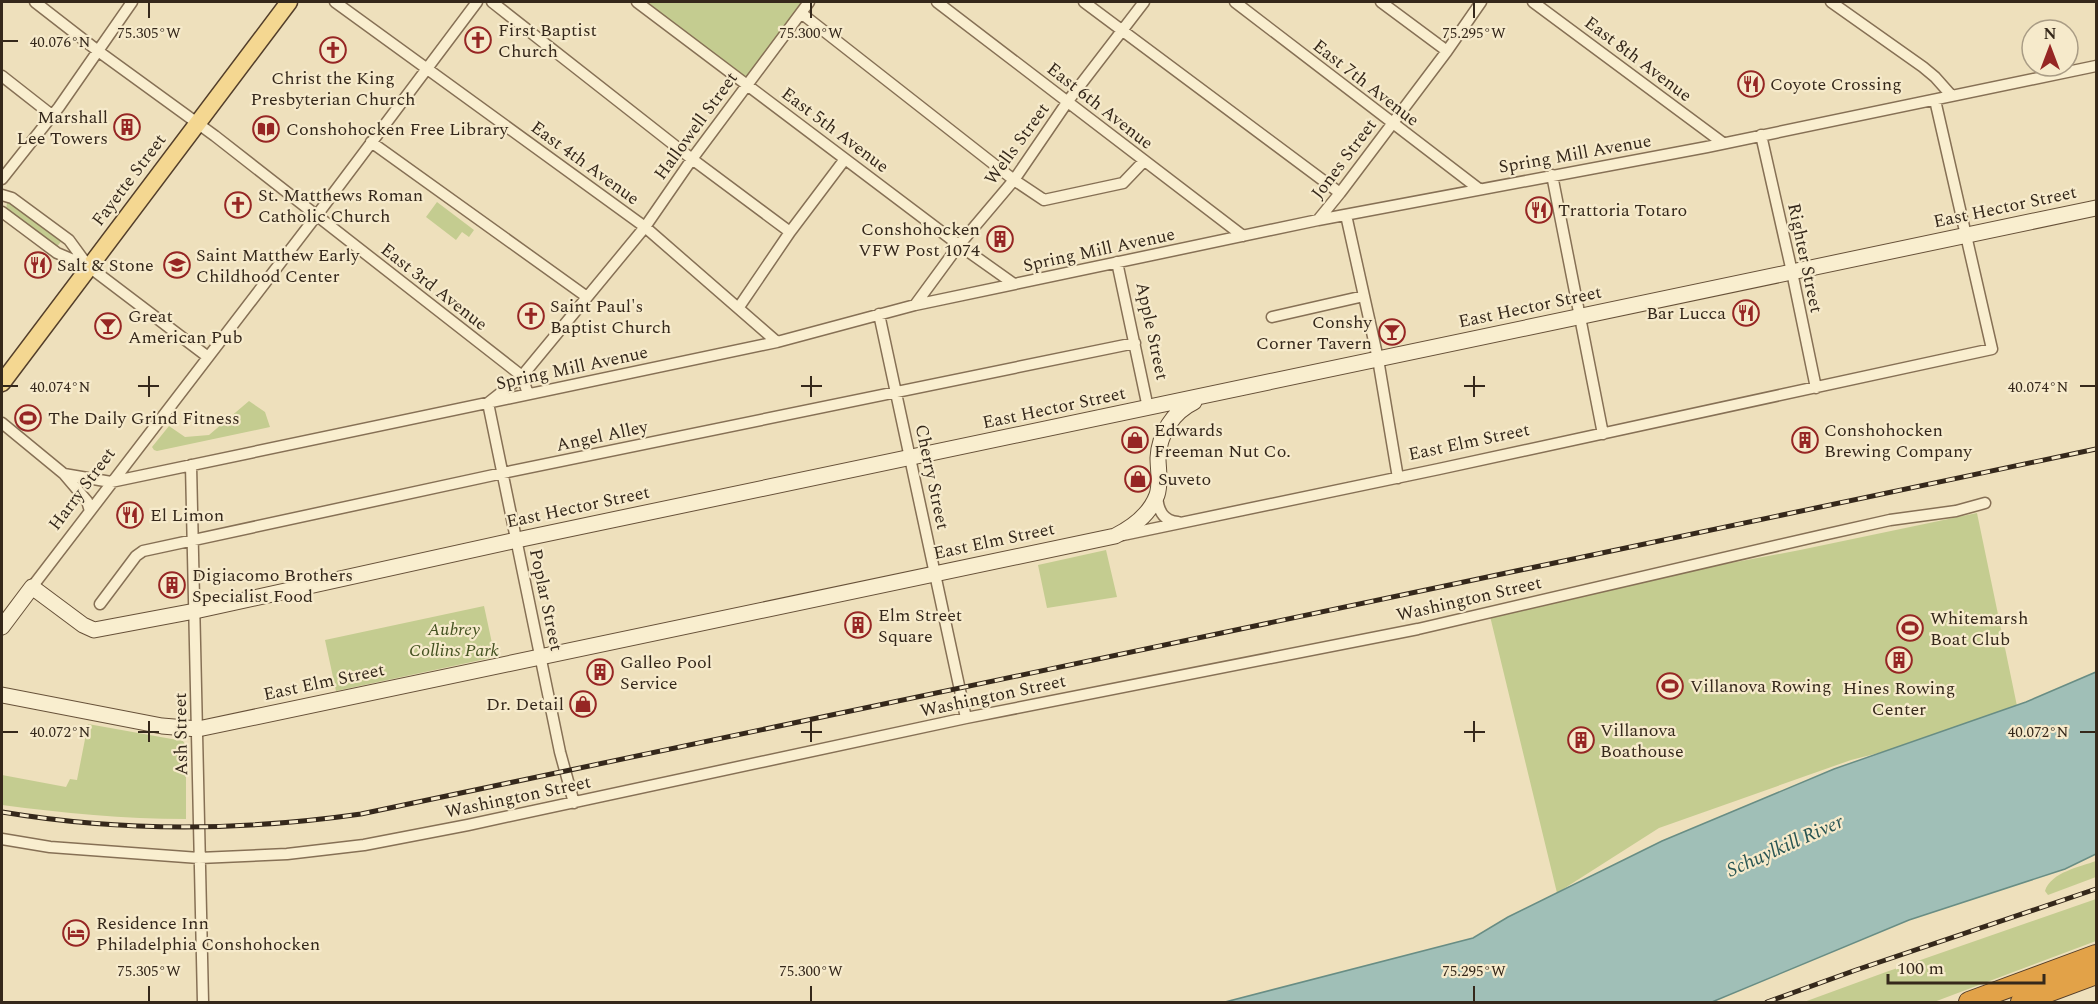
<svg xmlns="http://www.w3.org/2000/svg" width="2098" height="1004" font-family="Spectral,serif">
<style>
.green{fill:#c4cc90}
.water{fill:#a0bfb7;stroke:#688d84;stroke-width:1.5}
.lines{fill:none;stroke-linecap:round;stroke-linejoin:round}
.street-casing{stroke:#867055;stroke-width:13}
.secondary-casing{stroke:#675139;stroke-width:17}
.primary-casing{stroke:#533e2a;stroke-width:19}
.highway-casing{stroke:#533e2a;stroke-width:22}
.street{stroke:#f9eecf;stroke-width:10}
.secondary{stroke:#f9eecf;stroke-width:15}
.primary{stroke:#f4d791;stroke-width:16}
.highway{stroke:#e2a248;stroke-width:20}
.rail-casing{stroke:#35281b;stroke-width:5}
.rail{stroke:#f6eacb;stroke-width:3;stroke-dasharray:9;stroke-linecap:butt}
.ticks{fill:none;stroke:#35281b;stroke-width:2}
.labels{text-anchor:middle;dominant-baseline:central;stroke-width:4.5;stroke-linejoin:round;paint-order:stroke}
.poi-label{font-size:18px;fill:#35281b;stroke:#f6eacb;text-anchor:start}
.street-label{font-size:18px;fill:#35281b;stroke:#f6eacb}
.park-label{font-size:18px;font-style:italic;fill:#445221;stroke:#f6eacb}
.water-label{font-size:20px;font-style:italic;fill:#295553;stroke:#f6eacb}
.ticks-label{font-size:15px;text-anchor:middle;fill:#35281b;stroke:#f6eacb;stroke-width:4.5;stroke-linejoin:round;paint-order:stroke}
</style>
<rect width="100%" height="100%" fill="#eee0bc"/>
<path class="green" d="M637 2H809L747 84Z
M12 201 63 239 56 248 6 210 7 203Z
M437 202 474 230 469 237 462 232 456 240 426 217Z
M249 401 265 412 270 427 157 451 154 450 152 447 169 426 185 437 209 435Z
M1977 513 2017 706 1910 745 1851 760 1659 828 1557 893 1489 612 1587 590 1800 550Z
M1106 550 1117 597 1047 608 1038 565Z
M484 606 495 657 336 691 325 640Z
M88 724 183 741 186 746V819C124 819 63 813 2 805V775L66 787 70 779 77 780Z
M2096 861V877L2048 895 2045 891C2051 872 2080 867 2096 861Z
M2096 899V941L1934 1002H1804L1886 972Z"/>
<path class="water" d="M2096 672V854L2065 869 1909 920 1712 1002H1225L1473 938 1508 917 1662 841 1834 769 2026 702Z"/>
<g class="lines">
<g class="street-casing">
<path id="street" d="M35 2 98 51 215 136 522 376 528 394
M335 2 645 227 777 342
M492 2 692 159 790 232
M637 2 959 245 1014 284
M937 2 1243 236
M1084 2 1340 193
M1235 2 1479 189
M1381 2 1447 51
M1533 2 1723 143
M1831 2 1923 67 1935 77 1951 95
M801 13 1014 180 1044 200 1123 183 1144 161
M2 76 53 116
M1761 135 1792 272 1816 388
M371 142 587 297
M1552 175 1603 434
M2 179 59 107 132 2
M2 195 12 198 69 240 88 266 208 357
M2 212 57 253 85 265
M1346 215 1378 359 1398 478
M1318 220 1340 193 1447 51 1481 2
M1117 262 1148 408
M915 305 959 245 1014 180 1068 101 1144 2
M739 307 790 232 845 159
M879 314 966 718
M1272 317 1364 296
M2 423 64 474 111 482 777 342 915 305 1318 220 1707 147 2096 66
M191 465 203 1002
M64 474 87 501 90 511
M1157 496C1158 510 1163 521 1178 522
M1123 535 1439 469 1992 349 1935 100
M32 587 317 215 477 2
M100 604 136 556 143 551 503 473 1135 343
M574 803 560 752 488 403 522 376 645 227 692 159 809 2
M2 839 50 847 199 858 287 854 364 845 468 825 966 718 1418 629 1823 535 1890 520 1956 511 1985 503"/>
</g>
<g class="secondary-casing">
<path id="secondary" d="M2 627 32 587 83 625 94 630 195 611 517 540 2096 208
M2 695 162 726 198 729 1115 536C1133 527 1150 514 1157 495 1161 483 1158 469 1158 458 1159 434 1173 412 1194 402"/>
</g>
<g class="primary-casing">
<path id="primary" d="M2 383 289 2"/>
</g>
<g class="highway-casing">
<path id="highway" d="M1969 1002 2096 955
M2021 1002 2096 974"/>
</g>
<use href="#street" class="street"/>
<use href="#secondary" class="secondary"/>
<use href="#primary" class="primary"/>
<use href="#highway" class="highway"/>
<g class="rail-casing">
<path id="rail" d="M2 812C121 832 242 831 361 814L2096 449
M1767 1002 1856 970 2096 889"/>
</g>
<use href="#rail" class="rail"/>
</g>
<path class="ticks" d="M149 3V18M811 3V18M1474 3V18M3 41H18M149 376V397M811 376V397M1474 376V397M3 386H18M138 386H159M801 386H822M1464 386H1485M2080 386H2095M149 721V742M811 721V742M1474 721V742M3 732H18M138 732H159M801 732H822M1464 732H1485M2080 732H2095M149 986V1001M811 986V1001M1474 986V1001"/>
<defs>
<g id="church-ring" transform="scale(1.35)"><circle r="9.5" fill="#f6eacb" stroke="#962624" stroke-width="1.5"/><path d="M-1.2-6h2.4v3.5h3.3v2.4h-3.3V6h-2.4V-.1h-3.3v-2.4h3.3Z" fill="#962624"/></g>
<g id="restaurant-ring" transform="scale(1.35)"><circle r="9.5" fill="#f6eacb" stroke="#962624" stroke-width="1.5"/><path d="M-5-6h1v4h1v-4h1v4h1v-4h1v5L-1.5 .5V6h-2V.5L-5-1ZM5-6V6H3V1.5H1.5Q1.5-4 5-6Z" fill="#962624"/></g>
<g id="building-ring" transform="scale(1.35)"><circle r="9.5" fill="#f6eacb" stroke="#962624" stroke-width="1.5"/><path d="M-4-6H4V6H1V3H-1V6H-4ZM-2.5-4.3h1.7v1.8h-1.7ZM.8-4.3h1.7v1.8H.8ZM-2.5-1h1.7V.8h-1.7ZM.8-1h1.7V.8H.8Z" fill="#962624"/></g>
<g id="library-ring" transform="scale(1.35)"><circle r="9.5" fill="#f6eacb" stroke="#962624" stroke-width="1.5"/><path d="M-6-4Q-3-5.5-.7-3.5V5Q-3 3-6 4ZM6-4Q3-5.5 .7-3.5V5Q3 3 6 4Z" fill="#962624"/></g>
<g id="school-ring" transform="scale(1.35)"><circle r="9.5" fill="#f6eacb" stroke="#962624" stroke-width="1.5"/><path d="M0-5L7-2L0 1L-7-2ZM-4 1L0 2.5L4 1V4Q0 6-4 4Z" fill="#962624"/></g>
<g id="bar-ring" transform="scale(1.35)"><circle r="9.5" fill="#f6eacb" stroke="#962624" stroke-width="1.5"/><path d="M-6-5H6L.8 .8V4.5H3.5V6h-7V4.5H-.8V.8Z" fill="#962624"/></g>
<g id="stadium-ring" transform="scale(1.35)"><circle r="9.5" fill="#f6eacb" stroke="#962624" stroke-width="1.5"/><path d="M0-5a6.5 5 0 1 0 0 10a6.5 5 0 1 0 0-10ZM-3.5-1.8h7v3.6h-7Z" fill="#962624"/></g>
<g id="shop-ring" transform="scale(1.35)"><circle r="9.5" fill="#f6eacb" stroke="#962624" stroke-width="1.5"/><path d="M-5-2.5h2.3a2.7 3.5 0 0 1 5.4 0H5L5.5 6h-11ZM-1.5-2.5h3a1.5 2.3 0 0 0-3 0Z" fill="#962624"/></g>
<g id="hotel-ring" transform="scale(1.35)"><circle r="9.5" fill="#f6eacb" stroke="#962624" stroke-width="1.5"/><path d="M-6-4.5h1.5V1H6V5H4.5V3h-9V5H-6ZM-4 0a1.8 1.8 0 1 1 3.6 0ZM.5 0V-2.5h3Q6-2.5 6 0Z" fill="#962624"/></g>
</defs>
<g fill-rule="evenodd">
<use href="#church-ring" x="478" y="40"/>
<use href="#church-ring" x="333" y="50"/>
<use href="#restaurant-ring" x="1751" y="84"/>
<use href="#building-ring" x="127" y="127"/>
<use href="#library-ring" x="266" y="129"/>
<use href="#church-ring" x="238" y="205"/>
<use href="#restaurant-ring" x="1539" y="210"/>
<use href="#building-ring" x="1000" y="239"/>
<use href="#restaurant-ring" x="38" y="265"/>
<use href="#school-ring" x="177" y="265"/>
<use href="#restaurant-ring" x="1746" y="313"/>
<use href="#church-ring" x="531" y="316"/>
<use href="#bar-ring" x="108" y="326"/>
<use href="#bar-ring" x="1392" y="332"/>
<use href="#stadium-ring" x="28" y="418"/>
<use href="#shop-ring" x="1135" y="440"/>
<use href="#building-ring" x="1805" y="440"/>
<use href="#shop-ring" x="1138" y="479"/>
<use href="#restaurant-ring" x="130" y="515"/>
<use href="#building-ring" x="172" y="585"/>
<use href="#building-ring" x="858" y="625"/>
<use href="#stadium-ring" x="1910" y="628"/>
<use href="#building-ring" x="1899" y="660"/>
<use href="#building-ring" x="600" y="672"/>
<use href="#stadium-ring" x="1670" y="686"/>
<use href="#shop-ring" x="583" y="704"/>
<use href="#building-ring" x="1581" y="740"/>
<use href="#hotel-ring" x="76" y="933"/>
</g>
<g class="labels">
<g class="poi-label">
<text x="498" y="30">First Baptist<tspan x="498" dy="21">Church</tspan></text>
<text x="333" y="78" text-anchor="middle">Christ the King<tspan x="333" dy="21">Presbyterian Church</tspan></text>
<text x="1770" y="84">Coyote Crossing</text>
<text x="108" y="117" text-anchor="end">Marshall<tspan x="108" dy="21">Lee Towers</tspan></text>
<text x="286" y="129">Conshohocken Free Library</text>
<text x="258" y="195">St. Matthews Roman<tspan x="258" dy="21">Catholic Church</tspan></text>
<text x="1558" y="210">Trattoria Totaro</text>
<text x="980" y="229" text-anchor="end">Conshohocken<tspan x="980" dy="21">VFW Post 1074</tspan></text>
<text x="196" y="255">Saint Matthew Early<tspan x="196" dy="21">Childhood Center</tspan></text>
<text x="57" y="265">Salt &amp; Stone</text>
<text x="550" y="306">Saint Paul's<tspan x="550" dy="21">Baptist Church</tspan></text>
<text x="1726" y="313" text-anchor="end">Bar Lucca</text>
<text x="128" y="316">Great<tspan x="128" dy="21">American Pub</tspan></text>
<text x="1372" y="322" text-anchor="end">Conshy<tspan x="1372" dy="21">Corner Tavern</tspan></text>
<text x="48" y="418">The Daily Grind Fitness</text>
<text x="1154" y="430">Edwards<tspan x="1154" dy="21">Freeman Nut Co.</tspan></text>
<text x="1824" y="430">Conshohocken<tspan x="1824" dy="21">Brewing Company</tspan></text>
<text x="1158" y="479">Suveto</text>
<text x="150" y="515">El Limon</text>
<text x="192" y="575">Digiacomo Brothers<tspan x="192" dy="21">Specialist Food</tspan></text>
<text x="878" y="615">Elm Street<tspan x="878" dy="21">Square</tspan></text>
<text x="1930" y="618">Whitemarsh<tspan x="1930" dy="21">Boat Club</tspan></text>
<text x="620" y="662">Galleo Pool<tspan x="620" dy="21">Service</tspan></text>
<text x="1690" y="686">Villanova Rowing</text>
<text x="1899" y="688" text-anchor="middle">Hines Rowing<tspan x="1899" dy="21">Center</tspan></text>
<text x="564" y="704" text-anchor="end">Dr. Detail</text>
<text x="1600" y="730">Villanova<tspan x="1600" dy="21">Boathouse</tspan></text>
<text x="96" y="923">Residence Inn<tspan x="96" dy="21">Philadelphia Conshohocken</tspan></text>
</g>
<g class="street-label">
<text transform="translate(1638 59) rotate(37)">East 8th Avenue</text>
<text transform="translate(1366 83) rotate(38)">East 7th Avenue</text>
<text transform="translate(1100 106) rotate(38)">East 6th Avenue</text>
<text transform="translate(696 126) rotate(-54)">Hallowell Street</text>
<text transform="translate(835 130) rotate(37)">East 5th Avenue</text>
<text transform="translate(1017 144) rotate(-54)">Wells Street</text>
<text transform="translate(1575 154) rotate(-10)">Spring Mill Avenue</text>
<text transform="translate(1344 159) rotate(-53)">Jones Street</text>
<text transform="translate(585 163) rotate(36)">East 4th Avenue</text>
<text transform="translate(129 180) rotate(-53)">Fayette Street</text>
<text transform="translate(2005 207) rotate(-12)">East Hector Street</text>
<text transform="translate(1099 250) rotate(-12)">Spring Mill Avenue</text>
<text transform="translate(1805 258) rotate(78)">Righter Street</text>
<text transform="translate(434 287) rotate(38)">East 3rd Avenue</text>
<text transform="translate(1530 307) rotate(-12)">East Hector Street</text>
<text transform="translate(1152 331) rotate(78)">Apple Street</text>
<text transform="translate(572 368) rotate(-12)">Spring Mill Avenue</text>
<text transform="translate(1054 408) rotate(-12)">East Hector Street</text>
<text transform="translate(602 436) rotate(-12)">Angel Alley</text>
<text transform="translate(1469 442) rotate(-12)">East Elm Street</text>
<text transform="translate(932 477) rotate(78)">Cherry Street</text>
<text transform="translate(82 489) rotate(-53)">Harry Street</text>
<text transform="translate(578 507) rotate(-12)">East Hector Street</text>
<text transform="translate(994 541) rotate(-12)">East Elm Street</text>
<text transform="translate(1469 599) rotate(-13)">Washington Street</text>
<text transform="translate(546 600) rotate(78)">Poplar Street</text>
<text transform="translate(324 682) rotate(-12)">East Elm Street</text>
<text transform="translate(993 696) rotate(-12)">Washington Street</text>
<text transform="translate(181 734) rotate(-91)">Ash Street</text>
<text transform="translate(518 797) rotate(-12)">Washington Street</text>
</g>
<g class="park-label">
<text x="454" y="629">Aubrey<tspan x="454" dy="21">Collins Park</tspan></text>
</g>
<g class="water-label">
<text transform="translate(1785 846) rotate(-24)">Schuylkill River</text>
</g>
</g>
<g class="ticks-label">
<text x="149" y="38">75.305°W</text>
<text x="811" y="38">75.300°W</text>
<text x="1474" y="38">75.295°W</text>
<text x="60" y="47">40.076°N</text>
<text x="60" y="392">40.074°N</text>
<text x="2038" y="392">40.074°N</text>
<text x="60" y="737">40.072°N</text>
<text x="2038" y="737">40.072°N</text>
<text x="149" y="976">75.305°W</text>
<text x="811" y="976">75.300°W</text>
<text x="1474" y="976">75.295°W</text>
</g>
<rect width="2098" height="1004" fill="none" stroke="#35281b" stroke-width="6"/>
<g transform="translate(2050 48)"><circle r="28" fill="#f6eacb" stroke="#a99c85" stroke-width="1.5"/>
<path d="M0-4.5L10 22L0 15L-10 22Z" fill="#962624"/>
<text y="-9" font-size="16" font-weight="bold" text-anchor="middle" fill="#35281b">N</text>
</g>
<path d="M1888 974v9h156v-9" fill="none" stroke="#35281b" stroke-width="3"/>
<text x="1897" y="974" font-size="18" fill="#35281b" stroke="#f6eacb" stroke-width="4.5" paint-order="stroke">100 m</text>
</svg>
